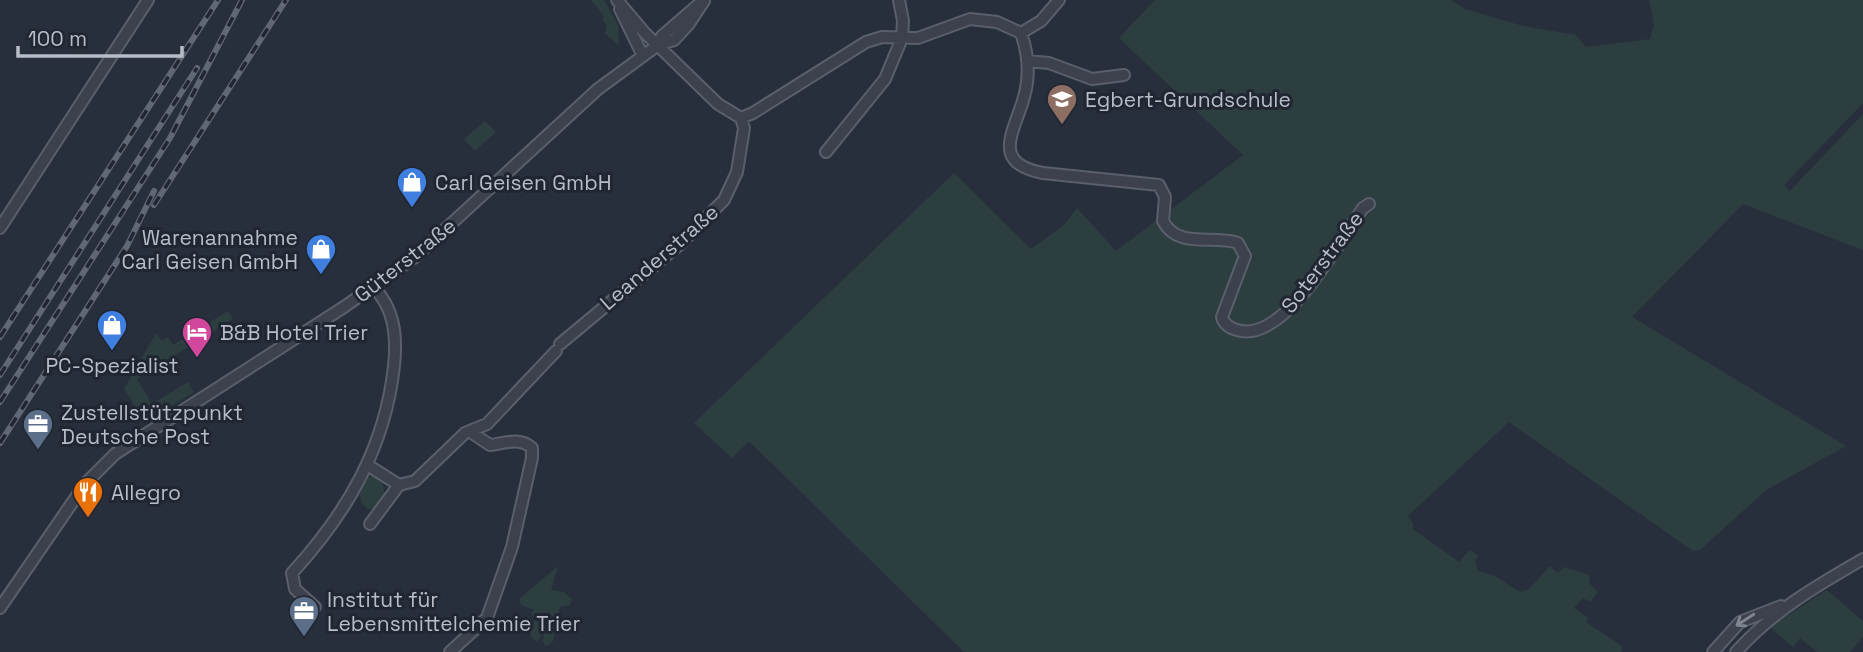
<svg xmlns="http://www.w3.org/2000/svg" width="1863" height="652" font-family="'Space Grotesk',sans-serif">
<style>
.green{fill:#2d3e41}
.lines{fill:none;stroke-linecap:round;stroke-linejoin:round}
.minor-casing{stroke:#595f6b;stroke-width:14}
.minor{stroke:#3c414d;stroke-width:10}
.rail-casing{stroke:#606775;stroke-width:6}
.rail{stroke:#202632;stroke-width:3.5;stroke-dasharray:10;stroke-linecap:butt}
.oneway{stroke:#808591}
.labels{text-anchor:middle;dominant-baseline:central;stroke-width:6;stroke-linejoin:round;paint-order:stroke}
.poi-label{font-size:21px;fill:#b8bdc8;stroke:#202632;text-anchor:start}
.street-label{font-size:21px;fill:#b8bdc8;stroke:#202632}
</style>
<rect width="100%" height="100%" fill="#282f3c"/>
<path class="green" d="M591 0H604L618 25 619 46 605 33 607 26 602 19 604 16Z
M1155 0H1451L1465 9 1523 26 1576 35 1586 47 1650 39 1654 25 1649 0H1863V103L1784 185 1790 191 1863 114V250L1743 204 1632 317 1846 446 1766 490 1700 550 1693 551 1509 422 1408 516 1413 523V529L1459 562 1470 550 1479 556 1475 561 1478 571 1495 576 1520 592 1529 589 1550 566 1558 573 1564 567 1589 575 1590 584 1598 592 1590 602 1583 598 1574 608 1588 618 1586 622 1623 647 1621 652H964L749 441 732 458 694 423 954 173 1031 249 1063 226 1077 208 1116 251 1243 155 1119 38Z
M485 121 496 132 475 151 464 139Z
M228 311 233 319 137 379 152 404 188 382 194 392 145 422 124 389 156 333 162 341 168 337 173 345Z
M377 476 383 485 385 496 378 508 368 509 361 503 360 494 369 477Z
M558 566 551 590 564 592 572 599 570 605 560 607 553 641 546 647 543 642 544 632 537 642 531 637 530 628 535 620 531 613 535 610 521 605 519 599Z
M1827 590 1863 621V637L1850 652H1817L1800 638 1793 647 1770 627Z"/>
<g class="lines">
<g class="minor-casing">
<path id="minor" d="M617 0 644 32 718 104 741 118 753 113 866 42 882 37 918 38 970 19 997 22 1021 33 1041 21 1059 0
M620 9 643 56
M1021 33C1028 53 1030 76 1024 97 1015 131 989 163 1043 173L1159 185 1165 197 1163 221C1178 250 1214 234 1238 243L1245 256 1222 317C1224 325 1230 328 1237 330 1284 345 1340 240 1363 208L1369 204
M658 45 662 36 699 4
M1027 61 1049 63 1092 79 1124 75
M826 152 885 79 902 38 903 21 899 0
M0 228 148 0
M560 344 679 245 724 200 737 172 744 128 741 118
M369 466 399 485 370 524
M399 485 415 481 465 433 487 424 556 351
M315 607 295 589 292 573C347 513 385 448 394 366 397 337 395 308 373 287
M0 608 85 484 115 454 344 307 415 257 598 89 658 45 674 40 688 25 704 1
M450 652 487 618 512 547 532 458V448C520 437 505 443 490 445L472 433
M1713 652 1740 622 1781 606
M1736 652C1773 611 1816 586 1863 559"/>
</g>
<use href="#minor" class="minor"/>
<g class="rail-casing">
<path id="rail" d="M154 205 286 0
M0 337 218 0
M0 375 197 68
M0 402 170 138 242 0
M0 443 127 246 154 191"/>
</g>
<use href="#rail" class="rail"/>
</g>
<defs><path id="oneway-shaft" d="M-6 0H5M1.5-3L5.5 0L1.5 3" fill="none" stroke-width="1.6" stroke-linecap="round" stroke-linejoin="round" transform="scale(1.75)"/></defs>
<use class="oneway" href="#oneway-shaft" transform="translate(1745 620) rotate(147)"/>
<defs>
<g id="school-pin" transform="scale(1.575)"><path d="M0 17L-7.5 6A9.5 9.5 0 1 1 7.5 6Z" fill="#8d6e63" stroke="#202632"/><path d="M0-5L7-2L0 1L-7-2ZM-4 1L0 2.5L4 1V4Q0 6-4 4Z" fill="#fff"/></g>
<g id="shop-pin" transform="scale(1.575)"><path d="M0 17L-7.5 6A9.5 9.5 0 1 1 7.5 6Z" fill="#3f7fe0" stroke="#202632"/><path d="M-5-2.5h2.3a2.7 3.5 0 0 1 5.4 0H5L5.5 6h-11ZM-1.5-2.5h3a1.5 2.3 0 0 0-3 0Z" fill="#fff"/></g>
<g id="hotel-pin" transform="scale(1.575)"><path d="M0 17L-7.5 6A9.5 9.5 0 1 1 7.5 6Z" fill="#d1479c" stroke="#202632"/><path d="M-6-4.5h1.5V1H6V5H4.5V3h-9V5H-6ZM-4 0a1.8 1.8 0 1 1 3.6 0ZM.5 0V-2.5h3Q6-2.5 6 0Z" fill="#fff"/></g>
<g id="office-pin" transform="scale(1.575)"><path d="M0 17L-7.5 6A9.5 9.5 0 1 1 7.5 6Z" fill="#5c6f8a" stroke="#202632"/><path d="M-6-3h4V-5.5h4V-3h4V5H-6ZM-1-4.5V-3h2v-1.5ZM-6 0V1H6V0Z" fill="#fff"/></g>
<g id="restaurant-pin" transform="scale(1.575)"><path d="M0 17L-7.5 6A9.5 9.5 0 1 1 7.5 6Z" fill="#e8710a" stroke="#202632"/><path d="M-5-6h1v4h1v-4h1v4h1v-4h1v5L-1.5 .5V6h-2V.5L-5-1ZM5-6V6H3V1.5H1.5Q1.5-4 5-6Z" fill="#fff"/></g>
</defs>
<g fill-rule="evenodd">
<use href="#school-pin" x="1062" y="99"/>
<use href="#shop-pin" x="412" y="182"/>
<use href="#shop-pin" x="321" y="249"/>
<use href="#shop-pin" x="112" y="325"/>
<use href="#hotel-pin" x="197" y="332"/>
<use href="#office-pin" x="38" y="424"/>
<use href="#restaurant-pin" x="88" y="492"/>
<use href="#office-pin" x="304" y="611"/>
</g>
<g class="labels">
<g class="poi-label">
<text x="1085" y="99">Egbert-Grundschule</text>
<text x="435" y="182">Carl Geisen GmbH</text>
<text x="298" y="237" text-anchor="end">Warenannahme<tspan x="298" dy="24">Carl Geisen GmbH</tspan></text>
<text x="220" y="332">B&amp;B Hotel Trier</text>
<text x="112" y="365" text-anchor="middle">PC-Spezialist</text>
<text x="61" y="412">Zustellstützpunkt<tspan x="61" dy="24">Deutsche Post</tspan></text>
<text x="111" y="492">Allegro</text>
<text x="327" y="599">Institut für<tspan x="327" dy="24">Lebensmittelchemie Trier</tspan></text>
</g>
<g class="street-label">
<text transform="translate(659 257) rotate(-41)">Leanderstraße</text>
<text transform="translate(405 260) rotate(-38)">Güterstraße</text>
<text transform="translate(1322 262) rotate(-53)">Soterstraße</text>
</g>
</g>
<path d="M18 46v10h164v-10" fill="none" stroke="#b8bdc8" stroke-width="3.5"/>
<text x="28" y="46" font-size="21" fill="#b8bdc8" stroke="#202632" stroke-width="5" paint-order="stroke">100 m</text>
</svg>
